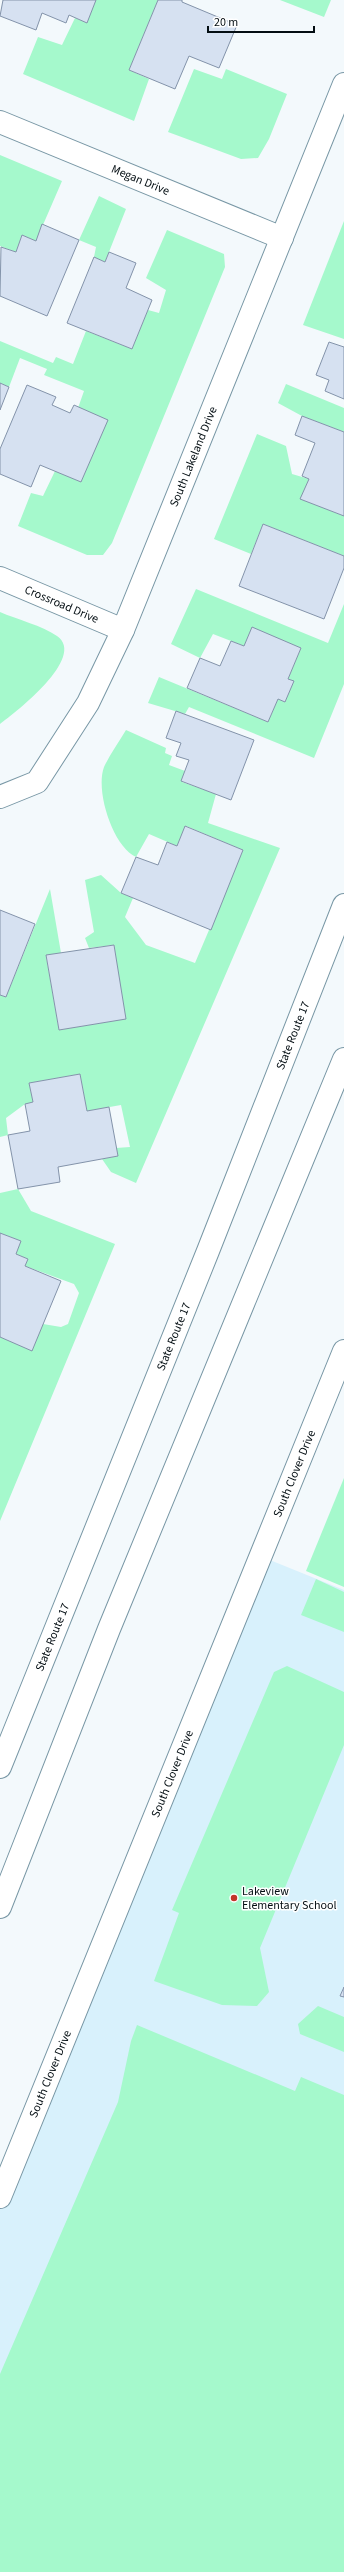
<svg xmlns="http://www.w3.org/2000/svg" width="344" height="2572" font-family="'Source Sans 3',sans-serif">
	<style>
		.built { fill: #d8f1fc }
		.green { fill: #a5f9cc }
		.building { fill: #d6e1f1; stroke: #8393aa }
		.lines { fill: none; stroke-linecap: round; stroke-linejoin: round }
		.street-casing { stroke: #7897a5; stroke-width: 24 }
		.secondary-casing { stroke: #7897a5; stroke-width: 24 }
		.highway-casing { stroke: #7897a5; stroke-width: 24 }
		.street { stroke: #fff; stroke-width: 22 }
		.secondary { stroke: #fff; stroke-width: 22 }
		.highway { stroke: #fff; stroke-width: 22 }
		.poi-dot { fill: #c23528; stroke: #fff; stroke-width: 1.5 }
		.labels { text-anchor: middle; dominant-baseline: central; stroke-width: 3; stroke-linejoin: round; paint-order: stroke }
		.street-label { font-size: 12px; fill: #030d12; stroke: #fff }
		.poi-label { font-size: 12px; fill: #030d12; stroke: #fff; text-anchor: start }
	</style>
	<rect width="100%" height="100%" fill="#f3f9fc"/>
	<path class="built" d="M 260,1556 L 344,1590 L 344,2572 L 0,2572 L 0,2206 Z"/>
	<g class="green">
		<path d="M 96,0 L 158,0 L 129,70 L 149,79 L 134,121 L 23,74 L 38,37 L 62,45 L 75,18 L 86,22 Z"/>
		<path d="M 280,0 L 331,0 L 324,17 Z"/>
		<path d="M 194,69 L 222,79 L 226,69 L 287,94 L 269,139 L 258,158 L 241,159 L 168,132 Z"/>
		<path d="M 0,155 L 62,181 L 36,241 L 22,235 L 16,252 L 0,246 Z"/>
		<path d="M 99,196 L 126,209 L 105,262 L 94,257 L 96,247 L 79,240 Z"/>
		<path d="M 344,221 L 344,339 L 303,325 Z"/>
		<path d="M 167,230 L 224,254 L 225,267 L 112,543 L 103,555 L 87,555 L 18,526 L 31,493 L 43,496 L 55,471 L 81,482 L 107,420 L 78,408 L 84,391 L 44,375 L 47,369 L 20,358 L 9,387 L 0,383 L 0,341 L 53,363 L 56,357 L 73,364 L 86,331 L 132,349 L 148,310 L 159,313 L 166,290 L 146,278 Z"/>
		<path d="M 286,384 L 344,408 L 344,432 L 302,416 L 278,403 Z"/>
		<path d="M 257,434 L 286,446 L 292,474 L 309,479 L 301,499 L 344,516 L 344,556 L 263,524 L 251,554 L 214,539 Z"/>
		<path d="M 196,589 L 328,643 L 344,604 L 344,684 L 314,758 L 189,707 L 185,714 L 148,703 L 159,677 L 268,722 L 278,699 L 285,702 L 293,681 L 288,679 L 301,648 L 244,646 L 213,634 L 200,658 L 171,644 Z"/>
		<path d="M 0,612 C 16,619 43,626 57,636 C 87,657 16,712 0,724 Z"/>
		<path d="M 126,730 L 166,748 L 165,753 L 172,756 L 169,765 L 185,771 L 182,782 L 216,794 L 208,823 L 280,848 L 136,1183 L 111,1172 L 102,1159 L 118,1156 L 116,1148 L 130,1147 L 121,1105 L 87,1111 L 80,1074 L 29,1083 L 33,1102 L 25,1104 L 6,1118 L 8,1135 L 0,1137 L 0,995 L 6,997 L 50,889 L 61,953 L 46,956 L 59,1030 L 125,1019 L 114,945 L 89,948 L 85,938 L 94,932 L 85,880 L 101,875 L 121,893 L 133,898 L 125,917 L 146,945 L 195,963 L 243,850 L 186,826 L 177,846 L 149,834 L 136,857 C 113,847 95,791 104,767 C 110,754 119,742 126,730 Z"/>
		<path d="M 18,1189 L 31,1211 L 115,1244 L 0,1521 L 0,1337 L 32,1350 L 43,1324 L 61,1327 L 68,1324 L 79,1293 L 74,1284 L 25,1266 L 28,1259 L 16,1254 L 21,1241 L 0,1233 L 0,1193 Z"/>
		<path d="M 344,1478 L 344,1587 L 306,1571 Z"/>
		<path d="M 316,1579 L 344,1592 L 344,1632 L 301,1615 Z"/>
		<path d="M 287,1666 L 344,1692 L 344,1745 L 260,1948 L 269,1992 L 257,2006 L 222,2005 L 154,1981 L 179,1913 L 172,1910 L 274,1672 Z"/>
		<path d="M 318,2006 L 344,2017 L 344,2052 L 300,2034 L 298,2024 Z"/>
		<path d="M 137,2025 L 295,2091 L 301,2077 L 344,2095 L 344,2572 L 0,2572 L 0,2374 L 118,2102 L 131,2041 Z"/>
	</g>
	<g class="building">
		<path d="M 3,0 L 96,0 L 87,23 L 69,15 L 66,23 L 42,13 L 36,30 L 0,16 Z"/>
		<path d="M 158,0 L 182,0 L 182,2 L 237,25 L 219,68 L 189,56 L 175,89 L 129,70 Z"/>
		<path d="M 42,224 L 79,240 L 47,316 L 0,296 L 1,247 L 16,252 L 22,235 L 36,241 Z"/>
		<path d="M 109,252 L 136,263 L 126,288 L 152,300 L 132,349 L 67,323 L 94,257 L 105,262 Z"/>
		<path d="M 329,342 L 344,347 L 344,399 L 325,391 L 329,380 L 316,375 Z"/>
		<path d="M 0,383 L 9,387 L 0,410 Z"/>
		<path d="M 27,385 L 56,397 L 52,405 L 70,413 L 74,405 L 108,420 L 81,482 L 40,465 L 31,487 L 0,474 L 0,449 Z"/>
		<path d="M 302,416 L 344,432 L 344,516 L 300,499 L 309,479 L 302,476 L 315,443 L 295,435 Z"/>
		<path d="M 263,524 L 344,556 L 344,568 L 324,619 L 239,586 Z"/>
		<path d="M 252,627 L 301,648 L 288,679 L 294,681 L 285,702 L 278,699 L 268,722 L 187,688 L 200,658 L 220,666 L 231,641 L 244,646 Z"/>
		<path d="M 176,711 L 254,740 L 231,800 L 181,781 L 189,760 L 176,756 L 181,743 L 166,738 Z"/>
		<path d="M 185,826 L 243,850 L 211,930 L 121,893 L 136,857 L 158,865 L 167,842 L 177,846 Z"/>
		<path d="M 0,910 L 35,924 L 6,997 L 0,995 Z"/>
		<path d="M 114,945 L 126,1019 L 59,1030 L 46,955 Z"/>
		<path d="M 80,1074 L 87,1111 L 109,1107 L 118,1156 L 58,1167 L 60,1182 L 18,1189 L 8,1135 L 30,1131 L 25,1104 L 33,1102 L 29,1083 Z"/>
		<path d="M 0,1233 L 21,1241 L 16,1254 L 28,1259 L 25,1266 L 61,1281 L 32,1351 L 0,1337 Z"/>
		<path d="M 344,1987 L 344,1997 L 340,1996 Z"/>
	</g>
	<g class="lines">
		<defs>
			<g id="street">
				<path id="s1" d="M 0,122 L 282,238"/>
				<path id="s2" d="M 0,578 L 123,630"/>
				<path id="s3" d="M 0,797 L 37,782 L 88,703 L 123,630 L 344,84"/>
			</g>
			<g id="secondary">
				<path id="s4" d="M 0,2197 L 344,1351"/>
			</g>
			<g id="highway">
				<path id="s5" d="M 0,1767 L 208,1251 L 344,905"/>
				<path d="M 0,1907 L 109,1629 L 344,1059"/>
			</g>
		</defs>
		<use href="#street" class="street-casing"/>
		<use href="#secondary" class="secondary-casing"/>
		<use href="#highway" class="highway-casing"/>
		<use href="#street" class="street"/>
		<use href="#secondary" class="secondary"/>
		<use href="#highway" class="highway"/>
	</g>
	<circle class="poi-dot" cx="234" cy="1898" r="4"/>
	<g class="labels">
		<g class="street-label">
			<text stroke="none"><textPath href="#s1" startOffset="152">Megan Drive</textPath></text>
			<text stroke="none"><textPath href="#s3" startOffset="402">South Lakeland Drive</textPath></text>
			<text stroke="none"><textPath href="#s2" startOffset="67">Crossroad Drive</textPath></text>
			<text stroke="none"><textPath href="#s5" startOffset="788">State Route 17</textPath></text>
			<text stroke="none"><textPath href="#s5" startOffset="464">State Route 17</textPath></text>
			<text stroke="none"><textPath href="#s4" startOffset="781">South Clover Drive</textPath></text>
			<text stroke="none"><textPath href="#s5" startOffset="140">State Route 17</textPath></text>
			<text stroke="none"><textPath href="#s4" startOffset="457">South Clover Drive</textPath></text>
			<text stroke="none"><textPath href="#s4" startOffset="133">South Clover Drive</textPath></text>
		</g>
		<g class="poi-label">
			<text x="242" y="1891">Lakeview<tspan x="242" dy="14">Elementary School</tspan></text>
		</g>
	</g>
	<path d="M208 26v6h106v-6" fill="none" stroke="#030d12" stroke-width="2"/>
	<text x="214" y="26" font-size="12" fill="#030d12" stroke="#ffffff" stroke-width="3" paint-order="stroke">20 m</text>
</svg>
